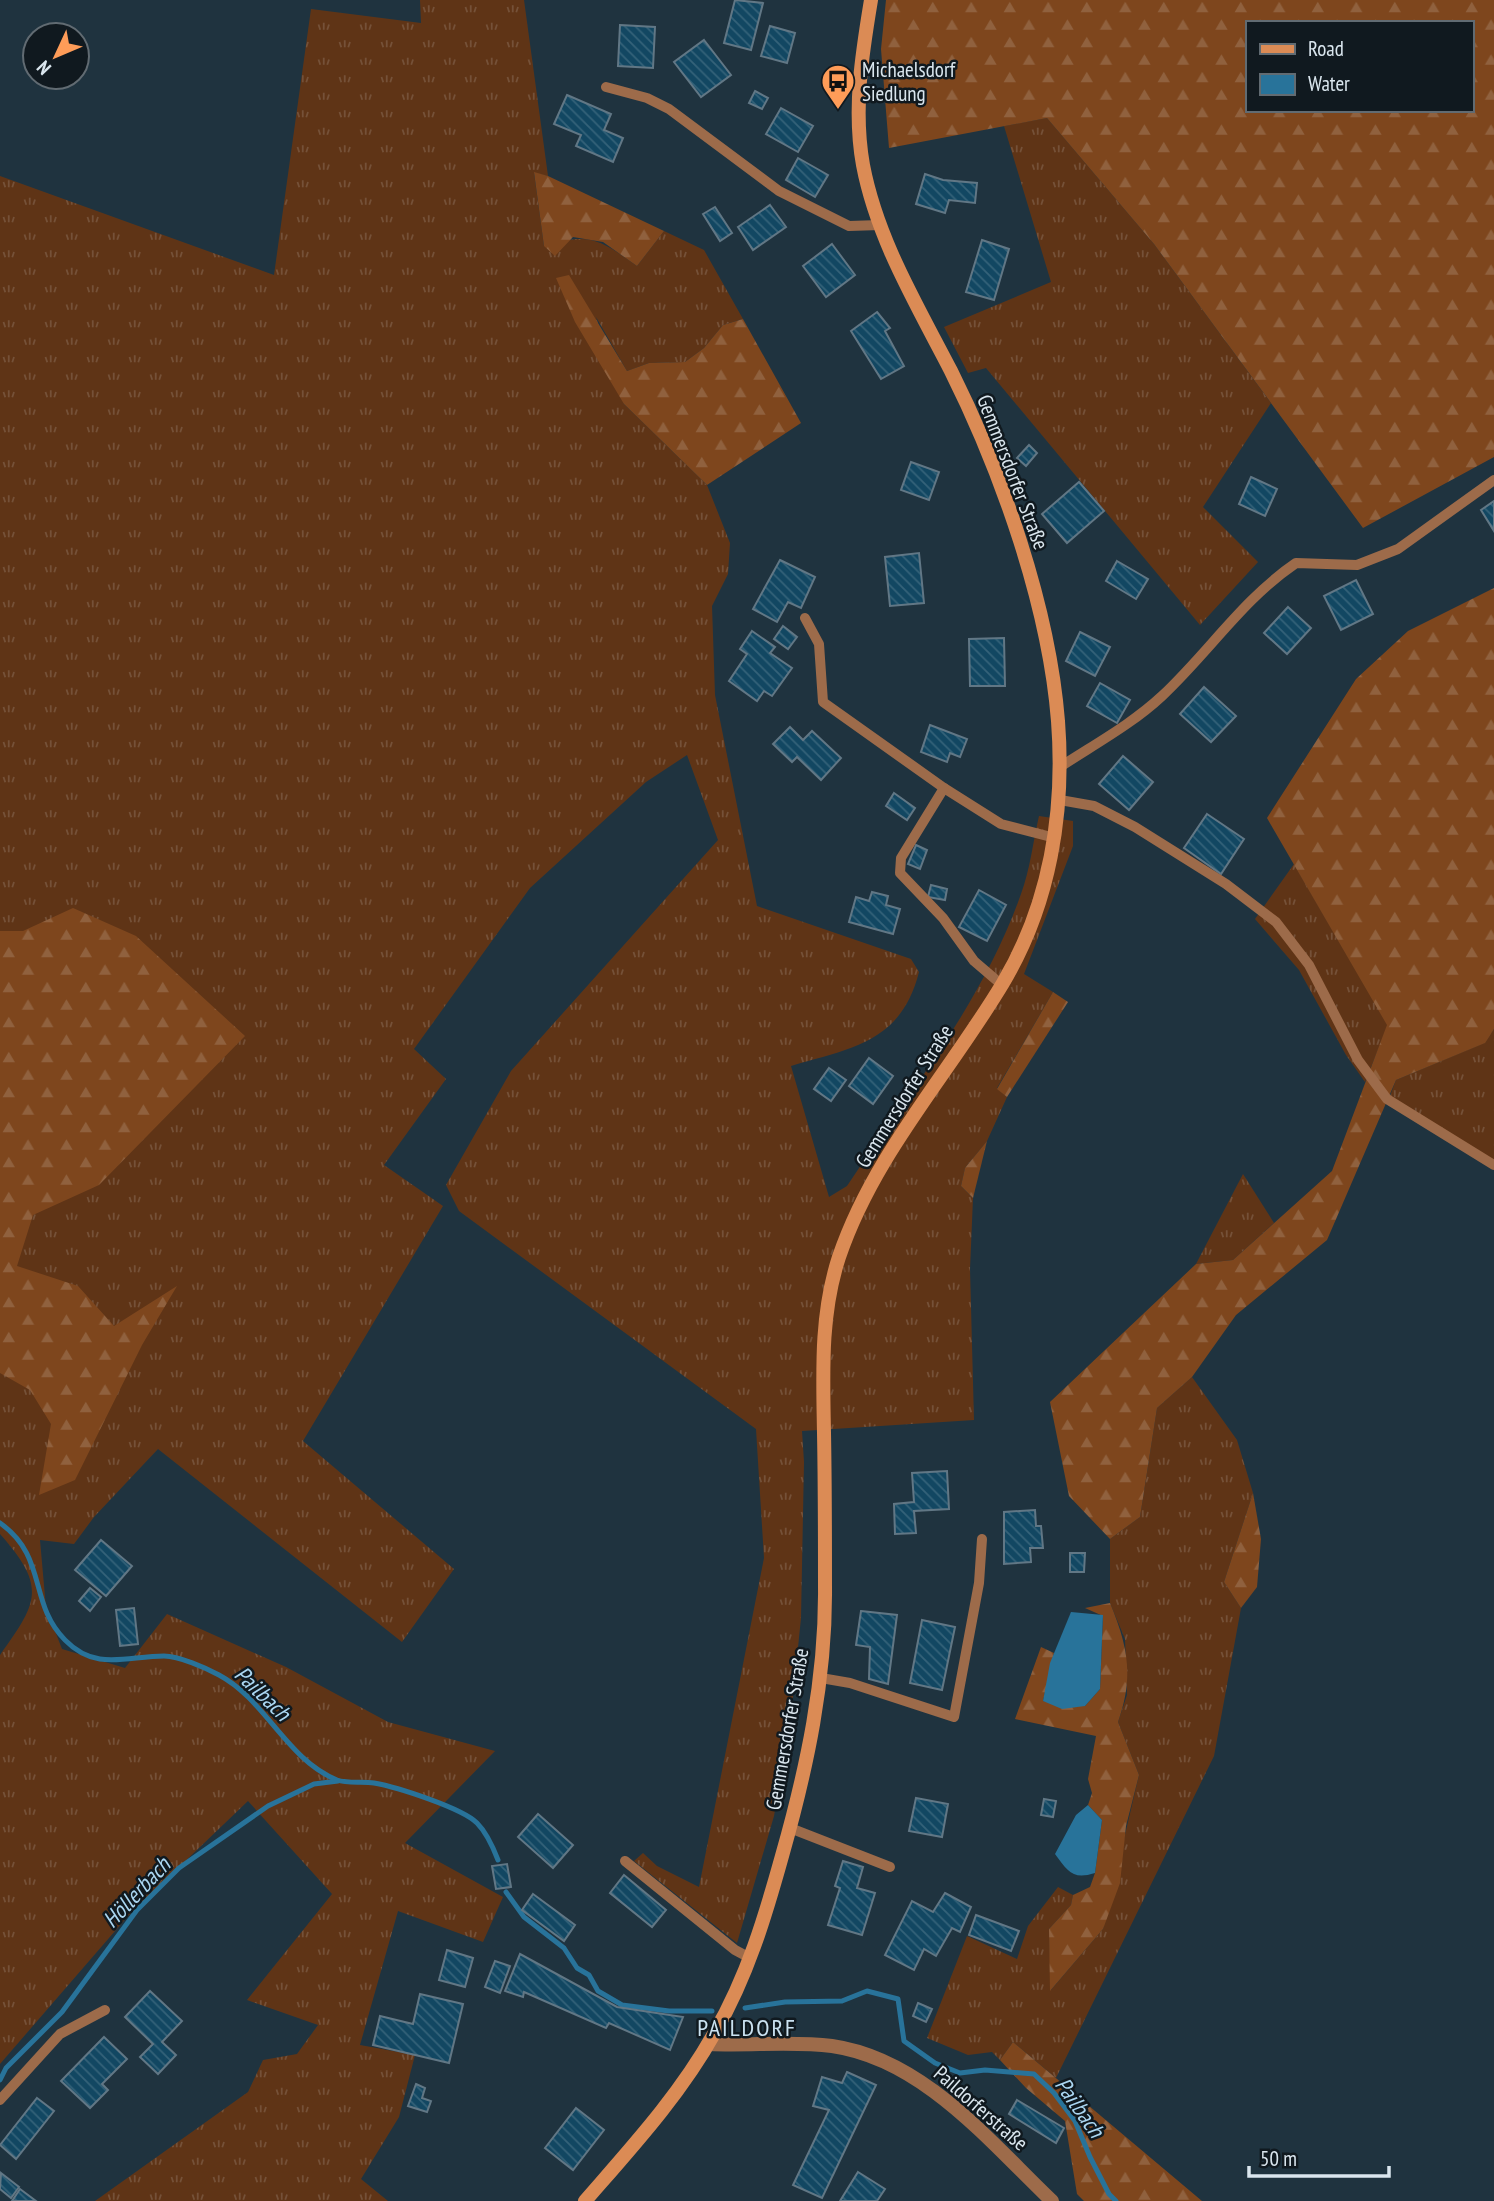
<svg xmlns="http://www.w3.org/2000/svg" width="1494" height="2201" font-family="'PT Sans Narrow',sans-serif">
	<style>
		.grass { fill: url(#grass-tufts) }
		.forest { fill: url(#forest-firs); fill-rule: evenodd }
		.water { fill: #28739a }
		.lines { fill: none; stroke-linecap: round; stroke-linejoin: round }
		.stream { stroke: #28739a; stroke-width: 5 }
		.building { fill: url(#building-back-hatch); stroke: #617785; stroke-width: 2 }
		.service { stroke: #9d6b4a; stroke-width: 10 }
		.tertiary { stroke: #9d6b4a; stroke-width: 14 }
		.secondary { stroke: #db8b55; stroke-width: 14 }
		.labels { text-anchor: middle; dominant-baseline: central; stroke-width: 5; stroke-linejoin: round; paint-order: stroke }
		.poi-label { font-size: 21px; fill: #dae6ee; stroke: #10191f; text-anchor: start }
		.street-label { font-size: 21px; fill: #dae6ee; stroke: #10191f }
		.water-label { font-size: 23px; font-style: italic; fill: #aad6f1; stroke: #10191f }
		.quarter-label { font-size: 24px; letter-spacing: 2px; fill: #cae2f1; stroke: #10191f }
	</style>
	<defs>
		<pattern id="grass-tufts" width="24" height="20" patternUnits="userSpaceOnUse" patternTransform="scale(1.75)"><rect width="24" height="20" fill="#5f3416"/><path d="M3 7l-1-3M5 7V3M7 7l1-3M15 17l-1-3M17 17v-4M19 17l1-3" fill="none" stroke="#755138"/></pattern>
		<pattern id="forest-firs" width="22" height="20" patternUnits="userSpaceOnUse" patternTransform="scale(1.75)"><rect width="22" height="20" fill="#7e461d"/><path d="M5 1l3.5 6h-7zM16 11l3.5 6h-7z" fill="#90613e"/></pattern>
		<pattern id="building-back-hatch" width="6" height="6" patternUnits="userSpaceOnUse" patternTransform="scale(1.75)"><rect width="6" height="6" fill="#124762"/><path d="M-1 5l2 2M0 0l6 6M5-1l2 2" fill="none" stroke="#346279"/></pattern>
	</defs>
	<rect width="100%" height="100%" fill="#1f333f"/>
	<g class="grass">
		<path d="M 420,0 L 524,0 L 548,176 L 534,173 L 544,246 C 590,232 599,239 637,266 L 664,231 L 704,250 L 743,319 L 723,325 L 704,348 L 685,362 L 649,363 L 627,371 L 596,317 L 624,404 L 707,485 L 730,543 L 728,574 L 712,606 L 715,695 L 757,906 L 911,959 L 919,972 C 901,1043 851,1048 791,1066 L 829,1197 L 847,1186 C 909,1093 984,1000 1021,894 C 1030,870 1033,842 1039,816 L 1073,821 L 1073,846 L 1024,974 L 1053,992 L 997,1088 L 1007,1097 L 987,1141 L 965,1168 L 961,1186 L 973,1198 L 970,1269 L 974,1420 L 802,1431 L 804,1462 L 801,1618 L 791,1716 L 774,1816 L 737,1943 L 634,1861 L 643,1853 L 657,1866 L 699,1887 L 764,1558 L 756,1429 L 459,1211 L 446,1185 L 511,1071 L 718,840 L 687,755 L 646,782 L 530,888 L 414,1049 L 446,1079 L 384,1165 L 443,1206 L 303,1441 L 454,1569 L 402,1642 L 158,1449 L 94,1517 L 74,1544 L 40,1540 L 46,1608 L 62,1649 L 125,1668 L 167,1614 L 286,1667 L 388,1722 L 495,1751 L 405,1843 L 503,1897 L 483,1942 L 398,1911 L 360,2045 L 415,2055 L 399,2117 L 361,2179 L 388,2201 L 95,2201 L 248,2092 L 263,2060 L 297,2054 L 318,2025 L 247,2000 L 332,1894 L 248,1801 L 128,1916 L 0,2064 L 0,1655 C 38,1602 47,1587 0,1534 L 0,176 L 274,275 L 311,9 L 421,23 Z"/>
		<path d="M 1047,118 L 1154,244 L 1271,403 L 1203,507 L 1258,562 L 1200,625 L 986,368 L 968,373 L 944,327 L 1051,282 L 1004,126 Z"/>
		<path d="M 1294,864 L 1388,1025 L 1365,1082 L 1346,1055 L 1299,970 L 1255,919 Z"/>
		<path d="M 1494,1029 L 1494,1170 L 1387,1104 L 1396,1080 L 1484,1043 Z"/>
		<path d="M 1243,1174 L 1274,1223 L 1233,1260 L 1196,1264 Z"/>
		<path d="M 1192,1377 L 1237,1440 L 1253,1493 L 1224,1582 L 1241,1608 L 1214,1756 L 1056,2078 L 1013,2042 L 1000,2060 L 992,2052 L 968,2055 L 927,2038 L 967,1936 L 1017,1959 L 1028,1926 L 1058,1887 L 1073,1895 L 1071,1905 L 1049,1929 L 1051,1990 L 1103,1929 L 1139,1775 L 1118,1722 L 1127,1695 L 1125,1639 L 1110,1603 L 1110,1539 L 1140,1517 L 1157,1408 Z"/>
	</g>
	<g class="forest">
		<path d="M 886,0 L 1494,0 L 1494,457 L 1363,528 L 1154,244 L 1047,118 L 889,148 L 881,49 ZM 1247,23 L 1471,23 L 1471,110 L 1247,110 Z"/>
		<path d="M 534,172 L 548,176 L 664,231 L 637,266 L 603,242 L 573,237 L 555,256 L 544,246 Z"/>
		<path d="M 569,275 L 627,371 L 649,363 L 685,362 L 704,348 L 723,325 L 743,319 L 801,423 L 707,485 L 624,404 L 575,322 L 556,278 Z"/>
		<path d="M 1494,588 L 1494,1029 L 1485,1043 L 1396,1080 L 1327,1240 L 1236,1315 L 1192,1377 L 1157,1408 L 1140,1517 L 1110,1539 L 1069,1496 L 1050,1402 L 1196,1264 L 1233,1260 L 1332,1171 L 1387,1025 L 1267,818 L 1356,679 L 1408,631 Z"/>
		<path d="M 73,908 L 136,936 L 245,1036 L 99,1185 L 33,1215 L 17,1266 L 78,1286 L 114,1326 L 177,1286 L 142,1345 L 75,1480 L 39,1495 L 51,1424 L 30,1390 L 0,1373 L 0,931 L 23,931 Z"/>
		<path d="M 1053,992 L 1068,1002 L 1007,1097 L 997,1089 Z"/>
		<path d="M 987,1141 L 973,1198 L 961,1186 L 965,1168 Z"/>
		<path d="M 1253,1493 L 1261,1539 L 1257,1587 L 1241,1608 L 1224,1582 Z"/>
		<path d="M 1110,1603 C 1128,1646 1134,1677 1118,1722 L 1139,1775 L 1126,1826 L 1120,1883 L 1103,1929 L 1050,1991 L 1049,1929 L 1071,1905 L 1073,1895 L 1090,1887 L 1095,1873 L 1102,1820 L 1088,1805 L 1092,1793 L 1088,1779 L 1096,1736 L 1015,1719 L 1041,1647 L 1054,1653 L 1043,1701 L 1085,1706 L 1100,1689 L 1103,1616 L 1085,1608 Z"/>
		<path d="M 1013,2042 L 1202,2201 L 1084,2201 L 1077,2194 L 1065,2121 L 1026,2088 L 1000,2060 Z"/>
	</g>
	<g class="water">
		<path d="M 1071,1612 L 1103,1615 L 1100,1689 L 1085,1706 L 1062,1709 L 1043,1701 L 1050,1663 Z"/>
		<path d="M 1088,1805 L 1102,1820 L 1095,1873 C 1073,1880 1068,1872 1055,1854 L 1076,1815 Z"/>
	</g>
	<g class="lines">
		<g class="stream">
			<path d="M 0,1523 C 48,1557 28,1603 65,1640 C 96,1672 127,1656 164,1656 C 179,1656 206,1668 219,1675 C 266,1700 286,1759 337,1780 C 348,1784 363,1781 374,1783 C 397,1787 462,1808 477,1823 C 487,1833 493,1847 498,1860"/>
			<path d="M 506,1892 L 524,1917 L 564,1948 L 577,1968 L 589,1975 L 598,1991 L 622,2005 L 669,2011 L 712,2011"/>
			<path d="M 745,2008 L 785,2002 L 842,2001 L 867,1991 L 898,1999 L 904,2041 L 935,2063 L 960,2073 L 985,2070 L 1034,2074 L 1054,2093 L 1075,2121 L 1090,2157 L 1109,2194 L 1116,2201"/>
			<path d="M 0,2080 L 6,2068 L 62,2012 L 137,1910 L 179,1868 L 268,1806 L 314,1784 L 338,1781"/>
		</g>
	</g>
	<g class="building">
		<path d="M 735,0 L 763,3 L 751,50 L 724,43 Z"/>
		<path d="M 620,25 L 655,27 L 653,68 L 618,66 Z"/>
		<path d="M 770,26 L 795,33 L 787,63 L 761,56 Z"/>
		<path d="M 704,40 L 731,75 L 701,97 L 674,62 Z"/>
		<path d="M 755,91 L 768,98 L 762,109 L 749,103 Z"/>
		<path d="M 567,95 L 611,114 L 604,130 L 623,138 L 613,162 L 576,146 L 581,135 L 554,124 Z"/>
		<path d="M 781,108 L 813,126 L 798,152 L 766,134 Z"/>
		<path d="M 798,158 L 828,175 L 815,197 L 786,180 Z"/>
		<path d="M 925,174 L 943,180 L 977,183 L 975,203 L 949,200 L 945,213 L 916,204 Z"/>
		<path d="M 770,205 L 786,227 L 753,250 L 738,227 Z"/>
		<path d="M 715,207 L 732,233 L 720,241 L 703,214 Z"/>
		<path d="M 982,240 L 1009,249 L 994,300 L 966,292 Z"/>
		<path d="M 832,244 L 855,275 L 826,297 L 803,266 Z"/>
		<path d="M 877,312 L 890,328 L 885,331 L 904,366 L 881,379 L 851,331 Z"/>
		<path d="M 1029,445 L 1037,453 L 1026,466 L 1017,458 Z"/>
		<path d="M 911,462 L 939,472 L 929,500 L 901,490 Z"/>
		<path d="M 1251,477 L 1277,489 L 1265,516 L 1239,504 Z"/>
		<path d="M 1079,482 L 1104,511 L 1067,543 L 1042,514 Z"/>
		<path d="M 1494,501 L 1494,531 L 1481,510 Z"/>
		<path d="M 919,553 L 924,603 L 890,606 L 885,557 Z"/>
		<path d="M 780,560 L 815,577 L 801,608 L 788,602 L 777,622 L 753,609 Z"/>
		<path d="M 1117,561 L 1148,579 L 1136,599 L 1106,581 Z"/>
		<path d="M 1356,580 L 1373,614 L 1341,630 L 1324,596 Z"/>
		<path d="M 1288,607 L 1311,628 L 1287,654 L 1264,633 Z"/>
		<path d="M 783,626 L 797,637 L 788,649 L 774,639 Z"/>
		<path d="M 752,631 L 775,647 L 770,653 L 792,668 L 772,696 L 764,691 L 757,701 L 729,681 L 747,654 L 740,649 Z"/>
		<path d="M 1080,632 L 1110,647 L 1095,676 L 1066,661 Z"/>
		<path d="M 1004,638 L 1005,686 L 970,686 L 969,639 Z"/>
		<path d="M 1100,683 L 1130,700 L 1117,723 L 1087,706 Z"/>
		<path d="M 1204,687 L 1236,716 L 1211,742 L 1180,714 Z"/>
		<path d="M 930,725 L 967,739 L 960,757 L 950,753 L 947,762 L 921,752 Z"/>
		<path d="M 790,727 L 803,740 L 812,731 L 841,758 L 821,780 L 797,757 L 792,762 L 773,744 Z"/>
		<path d="M 1123,756 L 1153,782 L 1129,810 L 1099,784 Z"/>
		<path d="M 894,793 L 915,808 L 907,820 L 886,806 Z"/>
		<path d="M 1207,814 L 1244,839 L 1221,874 L 1184,848 Z"/>
		<path d="M 916,845 L 927,850 L 920,869 L 908,864 Z"/>
		<path d="M 931,885 L 947,889 L 945,900 L 928,897 Z"/>
		<path d="M 979,890 L 1006,905 L 987,941 L 959,927 Z"/>
		<path d="M 872,892 L 888,896 L 886,905 L 900,909 L 893,934 L 849,922 L 856,897 L 869,901 Z"/>
		<path d="M 869,1058 L 893,1076 L 873,1104 L 849,1086 Z"/>
		<path d="M 829,1068 L 846,1080 L 831,1101 L 814,1089 Z"/>
		<path d="M 947,1471 L 949,1509 L 914,1511 L 916,1533 L 895,1534 L 894,1504 L 914,1502 L 912,1473 Z"/>
		<path d="M 1035,1510 L 1036,1526 L 1041,1526 L 1043,1548 L 1030,1548 L 1031,1562 L 1004,1564 L 1004,1512 Z"/>
		<path d="M 101,1540 L 132,1566 L 106,1596 L 75,1570 Z"/>
		<path d="M 1070,1553 L 1085,1553 L 1084,1572 L 1070,1572 Z"/>
		<path d="M 90,1588 L 101,1597 L 90,1611 L 79,1601 Z"/>
		<path d="M 134,1608 L 138,1644 L 120,1646 L 116,1610 Z"/>
		<path d="M 861,1611 L 897,1615 L 888,1684 L 869,1679 L 870,1647 L 856,1645 Z"/>
		<path d="M 922,1620 L 955,1627 L 942,1690 L 910,1683 Z"/>
		<path d="M 916,1798 L 948,1804 L 942,1837 L 909,1831 Z"/>
		<path d="M 1044,1799 L 1056,1801 L 1053,1817 L 1041,1815 Z"/>
		<path d="M 538,1814 L 573,1845 L 553,1868 L 518,1837 Z"/>
		<path d="M 843,1861 L 863,1867 L 857,1888 L 875,1893 L 862,1935 L 828,1925 L 840,1888 L 835,1886 Z"/>
		<path d="M 507,1864 L 511,1887 L 496,1889 L 492,1866 Z"/>
		<path d="M 624,1875 L 666,1910 L 652,1927 L 610,1893 Z"/>
		<path d="M 945,1893 L 971,1907 L 960,1932 L 952,1928 L 936,1956 L 924,1949 L 914,1970 L 885,1955 L 912,1901 L 933,1912 Z"/>
		<path d="M 533,1894 L 575,1925 L 564,1941 L 522,1910 Z"/>
		<path d="M 976,1915 L 1019,1931 L 1011,1951 L 969,1935 Z"/>
		<path d="M 447,1950 L 473,1958 L 465,1987 L 439,1980 Z"/>
		<path d="M 520,1954 L 617,2007 L 683,2017 L 670,2050 L 609,2023 L 606,2028 L 524,1992 L 523,1997 L 505,1991 Z"/>
		<path d="M 495,1961 L 510,1966 L 500,1993 L 485,1987 Z"/>
		<path d="M 150,1991 L 182,2021 L 162,2042 L 176,2055 L 158,2074 L 140,2057 L 153,2044 L 125,2017 Z"/>
		<path d="M 420,1994 L 463,2004 L 449,2063 L 373,2045 L 380,2016 L 413,2024 Z"/>
		<path d="M 918,2003 L 932,2009 L 926,2022 L 913,2016 Z"/>
		<path d="M 104,2037 L 127,2059 L 102,2084 L 108,2090 L 90,2108 L 61,2081 Z"/>
		<path d="M 847,2072 L 876,2085 L 822,2198 L 793,2185 L 829,2110 L 813,2106 L 822,2077 L 842,2083 Z"/>
		<path d="M 416,2084 L 425,2088 L 422,2098 L 431,2101 L 427,2112 L 408,2106 Z"/>
		<path d="M 37,2098 L 54,2111 L 16,2159 L 0,2145 Z"/>
		<path d="M 1017,2100 L 1064,2128 L 1056,2143 L 1009,2114 Z"/>
		<path d="M 576,2108 L 604,2130 L 573,2170 L 545,2148 Z"/>
		<path d="M 858,2172 L 885,2189 L 877,2201 L 840,2201 Z"/>
		<path d="M 1,2173 L 19,2187 L 11,2198 L 0,2189 Z"/>
		<path d="M 20,2189 L 36,2201 L 12,2201 Z"/>
	</g>
	<g class="lines">
		<g class="service">
			<path d="M 606,87 L 647,98 L 669,109 L 779,191 L 849,226 L 880,225"/>
			<path d="M 805,618 L 819,644 L 823,702 L 944,788 L 1001,824 L 1055,838"/>
			<path d="M 1060,767 C 1095,744 1132,724 1162,696 C 1209,652 1243,599 1296,563 L 1357,565 L 1398,549 L 1494,480"/>
			<path d="M 944,788 L 901,858 L 900,873 L 943,918 L 974,961 L 1002,985"/>
			<path d="M 1060,800 L 1094,806 L 1135,827 L 1226,884 L 1276,922 L 1309,965 L 1358,1060 L 1387,1099 L 1494,1165"/>
			<path d="M 821,1678 L 850,1683 L 954,1717 L 979,1583 L 982,1539"/>
			<path d="M 790,1828 L 890,1867"/>
			<path d="M 625,1861 L 735,1950 L 750,1958"/>
			<path d="M 0,2100 L 60,2034 L 105,2010"/>
		</g>
		<path class="tertiary" d="M 709,2044 C 750,2046 791,2041 832,2046 C 923,2059 989,2141 1052,2201"/>
		<path class="secondary" d="M 585,2201 C 632,2147 680,2095 715,2032 C 747,1977 765,1917 782,1856 C 807,1768 826,1679 825,1587 C 825,1536 825,1485 824,1433 C 823,1374 820,1315 839,1257 C 874,1154 948,1075 1003,983 C 1050,904 1065,812 1058,721 C 1049,607 1002,473 951,371 C 917,305 877,239 863,165 C 853,110 862,54 871,0"/>
	</g>
	<defs>
		<symbol id="bus-pin" viewBox="-11 -11 22 30"><path d="M0 17L-7.5 6A9.5 9.5 0 1 1 7.5 6Z" fill="#fe9c58" stroke="#10191f"/><path d="M-5-6H5V4H4V6H2V4H-2V6H-4V4H-5ZM-3.5-4V0h7V-4ZM-3.5 1.2v1.5H-2V1.2ZM2 1.2v1.5H3.5V1.2Z" fill="#111"/></symbol>
	</defs>
	<g fill-rule="evenodd">
		<use href="#bus-pin" x="819" y="62" width="38" height="52"/>
	</g>
	<g class="labels">
		<g class="poi-label">
			<text x="862" y="69">Michaelsdorf<tspan x="862" dy="24">Siedlung</tspan></text>
		</g>
		<g class="street-label">
			<text transform="translate(1013 472) rotate(69)">Gemmersdorfer Straße</text>
			<text transform="translate(904 1096) rotate(-58)">Gemmersdorfer Straße</text>
			<text transform="translate(787 1729) rotate(-80)">Gemmersdorfer Straße</text>
			<text transform="translate(981 2108) rotate(41)">Paildorferstraße</text>
		</g>
		<g class="water-label">
			<text transform="translate(263 1693) rotate(44)">Pailbach</text>
			<text transform="translate(136 1892) rotate(-47)">Höllerbach</text>
			<text transform="translate(1080 2107) rotate(55)">Pailbach</text>
		</g>
		<g class="quarter-label">
			<text x="747" y="2027">PAILDORF</text>
		</g>
	</g>
	<rect x="1246" y="21" width="228" height="91" fill="#10191f" stroke="#616b72" stroke-width="2"/>
	<rect x="1260" y="44" width="35" height="10" fill="#db8b55" stroke="#616b72" stroke-width="2"/>
	<text x="1308" y="56" font-size="21" fill="#dae6ee">Road</text>
	<rect x="1260" y="74" width="35" height="21" fill="#28739a" stroke="#616b72" stroke-width="2"/>
	<text x="1308" y="91" font-size="21" fill="#dae6ee">Water</text>
	<g transform="translate(56 56) rotate(226)"><circle r="33" fill="#10191f" stroke="#616b72" stroke-width="2"/>
	<path d="M0-5L12 26L0 18L-12 26Z" fill="#fe9c58"/>
	<text y="-10" font-size="19" font-weight="bold" text-anchor="middle" fill="#dae6ee">N</text>
	</g>
	<path d="M1249 2166v10h140v-10" fill="none" stroke="#dae6ee" stroke-width="3.5"/>
	<text x="1260" y="2166" font-size="21" fill="#dae6ee" stroke="#10191f" stroke-width="5" paint-order="stroke">50 m</text>
</svg>
